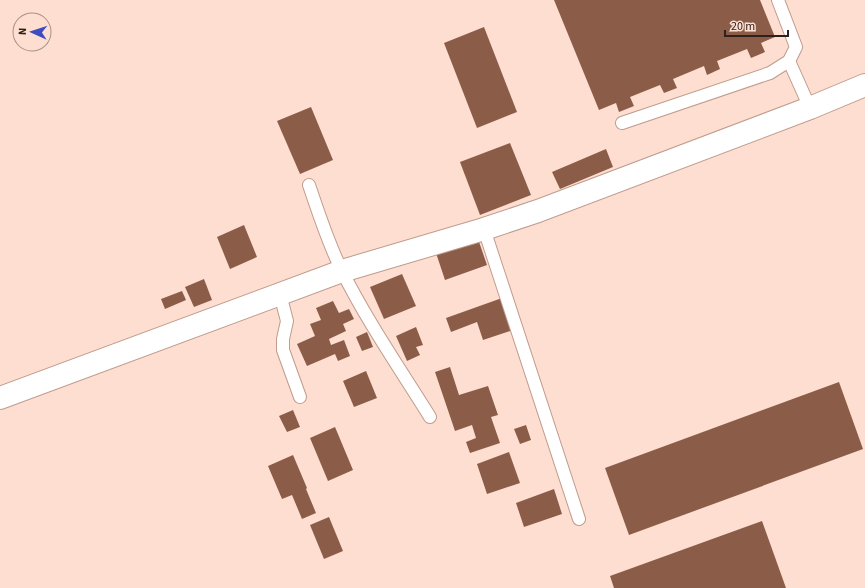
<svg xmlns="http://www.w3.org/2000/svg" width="865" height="588" font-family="'Source Sans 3',sans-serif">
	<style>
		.building { fill: #8b5d49 }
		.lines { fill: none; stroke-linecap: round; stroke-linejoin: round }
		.lane-casing { stroke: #bf9c8c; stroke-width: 14 }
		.street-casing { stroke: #bf9c8c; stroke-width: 24 }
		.lane { stroke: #fff; stroke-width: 12 }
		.street { stroke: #fff; stroke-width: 22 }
	</style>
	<rect width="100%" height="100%" fill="#fdded1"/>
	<g class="building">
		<path d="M 554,0 L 760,0 L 775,37 L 761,43 L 765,52 L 751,58 L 747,49 L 717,61 L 720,69 L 707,75 L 704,66 L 673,79 L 677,88 L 664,93 L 660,85 L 630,97 L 634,106 L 619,112 L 616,103 L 599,110 Z"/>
		<path d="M 484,27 L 517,112 L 477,128 L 444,43 Z"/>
		<path d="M 311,107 L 333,160 L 300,174 L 277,121 Z"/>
		<path d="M 510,143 L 531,195 L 480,215 L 460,162 Z"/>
		<path d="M 606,149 L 613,167 L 560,189 L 552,172 Z"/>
		<path d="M 244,225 L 257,257 L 230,269 L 217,237 Z"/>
		<path d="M 477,236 L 487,265 L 445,280 L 435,250 Z"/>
		<path d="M 402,274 L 416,306 L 384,319 L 370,287 Z"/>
		<path d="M 204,279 L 212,300 L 194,307 L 185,287 Z"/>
		<path d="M 182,291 L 186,300 L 165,309 L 161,299 Z"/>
		<path d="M 502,298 L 513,330 L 483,340 L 477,322 L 451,332 L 446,318 Z"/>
		<path d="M 333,301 L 339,313 L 349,309 L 354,319 L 343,324 L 346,331 L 329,339 L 331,345 L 344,340 L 350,356 L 338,361 L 335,354 L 307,366 L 297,344 L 315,336 L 310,324 L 321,320 L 316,308 Z"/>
		<path d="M 416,327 L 423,345 L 416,347 L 420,355 L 407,361 L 396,336 Z"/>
		<path d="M 367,332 L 373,347 L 362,351 L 356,337 Z"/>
		<path d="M 450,367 L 459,395 L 488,386 L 498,415 L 491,417 L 500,443 L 470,453 L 466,442 L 476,438 L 472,425 L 455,431 L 435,372 Z"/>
		<path d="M 366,371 L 377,398 L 354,407 L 343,381 Z"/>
		<path d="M 839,382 L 863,449 L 629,535 L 605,468 Z"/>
		<path d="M 293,410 L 300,427 L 287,432 L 279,416 Z"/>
		<path d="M 526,425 L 531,440 L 520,444 L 514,429 Z"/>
		<path d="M 335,427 L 353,470 L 328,481 L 310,438 Z"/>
		<path d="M 509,452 L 520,483 L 487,494 L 477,464 Z"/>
		<path d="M 293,455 L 307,488 L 306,489 L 316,513 L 302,519 L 292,495 L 282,499 L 268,466 Z"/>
		<path d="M 554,489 L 562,514 L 524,527 L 516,503 Z"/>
		<path d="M 329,517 L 343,551 L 324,559 L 310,525 Z"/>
		<path d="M 762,521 L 786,588 L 614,588 L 610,576 Z"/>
	</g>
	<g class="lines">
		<defs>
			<g id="lane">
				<path d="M 789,61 L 810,108"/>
				<path d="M 622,123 L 770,73 L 789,61 L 796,47 L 778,0"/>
				<path d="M 309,185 C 319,214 328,243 342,271 C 367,321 400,369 430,417"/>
				<path d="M 484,229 L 579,519"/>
				<path d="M 280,294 L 287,321 L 283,339 L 283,350 L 300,397"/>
			</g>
			<path id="street" d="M 0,398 L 342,271 L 484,229 L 538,211 L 810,108 L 865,85"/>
		</defs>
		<use href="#lane" class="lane-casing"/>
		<use href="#street" class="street-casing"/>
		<use href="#lane" class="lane"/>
		<use href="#street" class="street"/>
	</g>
	<g transform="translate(32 32) rotate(273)"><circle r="19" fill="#fdded1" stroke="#aa9288"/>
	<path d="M0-3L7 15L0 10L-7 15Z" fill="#3f4cbf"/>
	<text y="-6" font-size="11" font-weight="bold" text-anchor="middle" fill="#2e201a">N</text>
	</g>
	<path d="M725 30v6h63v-6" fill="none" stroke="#2e201a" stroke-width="2"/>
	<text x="731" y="30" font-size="12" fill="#2e201a" stroke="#fdded1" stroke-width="3" paint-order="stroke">20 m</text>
</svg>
